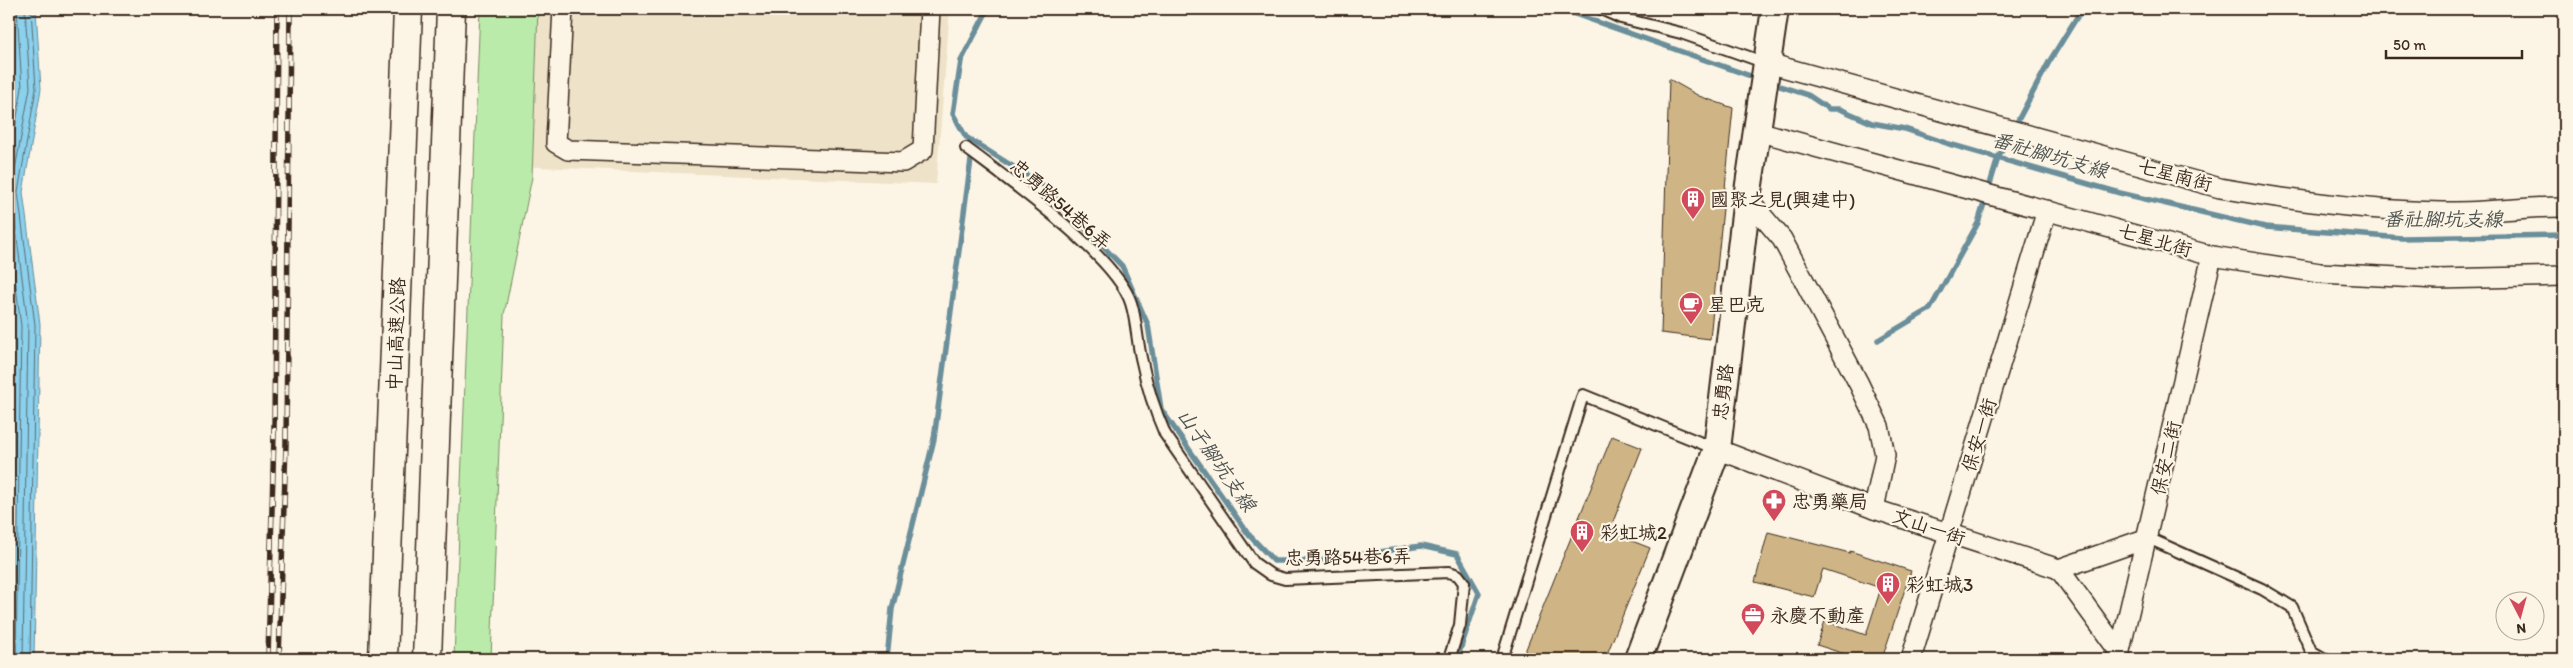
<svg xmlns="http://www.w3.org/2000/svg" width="2573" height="668" font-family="Itim,'LXGW WenKai TC',sans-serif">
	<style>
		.built { fill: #eee2c8 }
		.green { fill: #bbebaa; stroke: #7b8a64 }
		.water { fill: #8bd0ec; stroke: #6b8e9a }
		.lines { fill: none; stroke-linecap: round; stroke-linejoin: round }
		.shore { stroke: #5b6c70; stroke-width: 1 }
		.stream { stroke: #6b8e9a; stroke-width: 5.5 }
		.building { fill: #cfb585; stroke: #3b2a1e }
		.lane-casing { stroke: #3b2a1e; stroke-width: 14 }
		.street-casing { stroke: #3b2a1e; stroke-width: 22 }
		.secondary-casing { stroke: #3b2a1e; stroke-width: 30 }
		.highway-casing { stroke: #3b2a1e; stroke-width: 31 }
		.lane { stroke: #fcf5e5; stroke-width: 10 }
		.street { stroke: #fcf5e5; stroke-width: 19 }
		.secondary { stroke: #fcf5e5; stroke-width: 26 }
		.highway { stroke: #fcf5e5; stroke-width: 28 }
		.rail-casing { stroke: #3b2a1e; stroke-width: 5.5 }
		.rail { stroke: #fcf5e5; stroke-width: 4; stroke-dasharray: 11; stroke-linecap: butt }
		.labels { text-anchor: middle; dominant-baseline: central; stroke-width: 4.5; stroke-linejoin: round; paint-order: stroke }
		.street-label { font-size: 19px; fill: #3b2a1e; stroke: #fcf5e5 }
		.poi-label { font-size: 19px; fill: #3b2a1e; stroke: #fcf5e5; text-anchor: start }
		.water-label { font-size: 20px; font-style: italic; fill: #4f5452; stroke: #fcf5e5 }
	</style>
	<rect width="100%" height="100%" fill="#fcf5e5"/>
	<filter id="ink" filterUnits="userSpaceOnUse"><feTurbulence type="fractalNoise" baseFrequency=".02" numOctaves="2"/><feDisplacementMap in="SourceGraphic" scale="10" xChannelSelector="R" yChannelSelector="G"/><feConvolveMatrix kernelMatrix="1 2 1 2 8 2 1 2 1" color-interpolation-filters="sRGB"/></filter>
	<g filter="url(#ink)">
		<path class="built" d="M 518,9 L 950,9 L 936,184 L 516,166 Z"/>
		<path class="green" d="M 480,9 L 538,9 L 532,177 L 504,315 L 491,659 L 454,659 Z"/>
		<path class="water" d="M 9,9 L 36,9 L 41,89 L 23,192 L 40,324 L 34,659 L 9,659 Z"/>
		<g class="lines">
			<g class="shore">
				<path d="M 9,163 L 22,88 L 17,9"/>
				<path d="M 9,231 L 21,326 L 16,659"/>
				<path d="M 23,659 L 28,325 L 11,191 L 30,88 L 25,9"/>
				<path d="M 30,659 L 35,325 L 18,192 L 36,89 L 31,9"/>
			</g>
			<g class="stream">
				<path d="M 988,9 L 961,61 L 953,114 L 966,137 L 1044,186 L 1122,266 L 1148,325 L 1161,409 L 1249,535 L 1274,561 L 1316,561 L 1421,546 L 1457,554 L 1479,593 L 1457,659"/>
				<path d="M 1546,9 L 1572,13 L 1759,79"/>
				<path d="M 1770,83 L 1808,95 L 1829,109 L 1840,109 L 1872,123 L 1905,129 L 1949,144 L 2120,193 L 2265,227 L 2402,238 L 2564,235"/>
				<path d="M 1878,340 L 1930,309 L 1978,223 L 1998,158 L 2049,62 L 2082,9"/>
				<path d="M 887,659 L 892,609 L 934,439 L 972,152"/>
			</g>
		</g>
		<g class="building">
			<path d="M 1669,79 L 1699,96 L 1733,108 L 1710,339 L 1661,333 Z"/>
			<path d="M 1612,436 L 1642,448 L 1609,532 L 1650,548 L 1605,659 L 1522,659 Z"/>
			<path d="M 1768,532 L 1850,553 L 1850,551 L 1911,571 L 1882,659 L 1860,659 L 1817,645 L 1825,621 L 1866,635 L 1881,588 L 1823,569 L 1814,597 L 1755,582 Z"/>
		</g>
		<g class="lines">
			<defs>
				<g id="lane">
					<path d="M 1601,9 L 1621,18 L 1681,33 L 1766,63"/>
					<path d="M 966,148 C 1007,179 1116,256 1131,303 C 1137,322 1137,343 1142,362 C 1147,387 1155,411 1165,434 L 1254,563 L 1271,575 L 1285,579 L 1449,572 L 1458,575 L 1464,583 L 1460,625 L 1449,659"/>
					<path d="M 2148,538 L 2262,589 L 2292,607 L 2311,651 L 2325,659"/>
					<path d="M 1502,659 L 1583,395 L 1716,449"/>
				</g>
				<g id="street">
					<path d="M 563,9 L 556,143 L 568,150 L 903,162 L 923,150 L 930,9"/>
					<path d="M 1768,63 L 2220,188 C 2294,201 2367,211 2443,212 C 2483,213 2524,207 2564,207"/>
					<path d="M 1757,131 L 2212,256 L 2320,273 L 2438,279 L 2564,276"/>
					<path d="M 1747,198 L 1782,239 L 1859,384 L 1879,426 L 1885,455 L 1874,509"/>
					<path d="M 1717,449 L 1874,509 L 2059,569"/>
					<path d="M 2059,569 L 2120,653"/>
					<path d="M 2059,569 L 2148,538"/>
					<path d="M 1911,659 L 2047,210"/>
					<path d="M 2118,659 L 2212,256"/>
				</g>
				<path id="secondary" d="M 1638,659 L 1717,449 L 1747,198 L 1775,9"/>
				<g id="highway">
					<path d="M 383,659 L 408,9"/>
					<path d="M 427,659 L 451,9"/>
				</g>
			</defs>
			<use href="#lane" class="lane-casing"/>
			<use href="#street" class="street-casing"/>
			<use href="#secondary" class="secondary-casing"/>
			<use href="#highway" class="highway-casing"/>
			<use href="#lane" class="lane"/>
			<use href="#street" class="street"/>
			<use href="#secondary" class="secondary"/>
			<use href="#highway" class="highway"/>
			<defs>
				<g id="rail">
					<path d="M 268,659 L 274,434 L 277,9"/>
					<path d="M 279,659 L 286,444 L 290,9"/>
				</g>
			</defs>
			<use href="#rail" class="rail-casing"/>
			<use href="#rail" class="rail"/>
		</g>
	</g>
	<defs>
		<symbol id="building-pin" viewBox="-11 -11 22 30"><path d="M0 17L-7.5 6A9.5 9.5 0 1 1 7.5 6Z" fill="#d1495b" stroke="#fcf5e5"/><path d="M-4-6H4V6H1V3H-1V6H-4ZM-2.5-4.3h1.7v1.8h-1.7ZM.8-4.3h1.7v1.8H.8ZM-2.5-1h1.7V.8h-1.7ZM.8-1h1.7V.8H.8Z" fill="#fff"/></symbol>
		<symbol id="cafe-pin" viewBox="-11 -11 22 30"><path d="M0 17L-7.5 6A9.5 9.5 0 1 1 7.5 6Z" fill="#d1495b" stroke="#fcf5e5"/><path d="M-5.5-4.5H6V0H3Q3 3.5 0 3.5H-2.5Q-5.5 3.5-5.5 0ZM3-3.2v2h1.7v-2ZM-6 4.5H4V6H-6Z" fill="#fff"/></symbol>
		<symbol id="pharmacy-pin" viewBox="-11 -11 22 30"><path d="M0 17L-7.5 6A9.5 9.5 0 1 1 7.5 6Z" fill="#d1495b" stroke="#fcf5e5"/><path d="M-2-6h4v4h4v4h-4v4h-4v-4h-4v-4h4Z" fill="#fff"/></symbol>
		<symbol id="office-pin" viewBox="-11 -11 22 30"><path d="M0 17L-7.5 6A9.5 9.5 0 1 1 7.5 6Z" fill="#d1495b" stroke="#fcf5e5"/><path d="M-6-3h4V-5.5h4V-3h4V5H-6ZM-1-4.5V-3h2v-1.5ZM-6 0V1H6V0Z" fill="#fff"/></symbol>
	</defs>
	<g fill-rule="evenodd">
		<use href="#building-pin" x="1679" y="185" width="28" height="38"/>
		<use href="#cafe-pin" x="1677" y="290" width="28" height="38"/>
		<use href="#pharmacy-pin" x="1760" y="487" width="28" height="38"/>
		<use href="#building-pin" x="1568" y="518" width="28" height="38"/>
		<use href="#building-pin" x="1874" y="570" width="28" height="38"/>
		<use href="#office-pin" x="1739" y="601" width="28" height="38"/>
	</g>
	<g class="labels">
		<g class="street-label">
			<text transform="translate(2175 175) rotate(15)">七星南街</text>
			<text transform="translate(1061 204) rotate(41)">忠勇路54巷6弄</text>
			<text transform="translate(2155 240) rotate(16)">七星北街</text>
			<text transform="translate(396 334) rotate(-88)">中山高速公路</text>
			<text transform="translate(1723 392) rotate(-83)">忠勇路</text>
			<text transform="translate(1979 435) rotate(-73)">保安一街</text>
			<text transform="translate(2166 458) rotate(-77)">保安二街</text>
			<text transform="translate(1929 527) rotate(19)">文山一街</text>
			<text transform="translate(1348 557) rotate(-1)">忠勇路54巷6弄</text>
		</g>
		<g class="poi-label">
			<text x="1710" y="199">國聚之見(興建中)</text>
			<text x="1708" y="304">星巴克</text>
			<text x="1792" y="501">忠勇藥局</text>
			<text x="1600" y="532">彩虹城2</text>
			<text x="1906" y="584">彩虹城3</text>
			<text x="1770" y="615">永慶不動產</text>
		</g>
		<g class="water-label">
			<text transform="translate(2050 155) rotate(16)">番社腳坑支線</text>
			<text x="2443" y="219">番社腳坑支線</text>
			<text transform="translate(1217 460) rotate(55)">山子腳坑支線</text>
		</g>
	</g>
	<rect width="2573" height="668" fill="none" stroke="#fcf5e5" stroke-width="30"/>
	<rect x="15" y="15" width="2543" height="638" fill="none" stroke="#3b2a1e" stroke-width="2" filter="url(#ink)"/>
	<g transform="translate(2520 616) rotate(174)"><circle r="24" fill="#fcf5e5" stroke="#afa495"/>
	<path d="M0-4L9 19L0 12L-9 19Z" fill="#d1495b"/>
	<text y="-8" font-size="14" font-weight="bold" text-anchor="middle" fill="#3b2a1e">N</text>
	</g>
	<path d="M2386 50v8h136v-8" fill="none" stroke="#3b2a1e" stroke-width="2.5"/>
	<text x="2393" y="50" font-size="15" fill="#3b2a1e" stroke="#fcf5e5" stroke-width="4" paint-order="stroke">50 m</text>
</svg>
